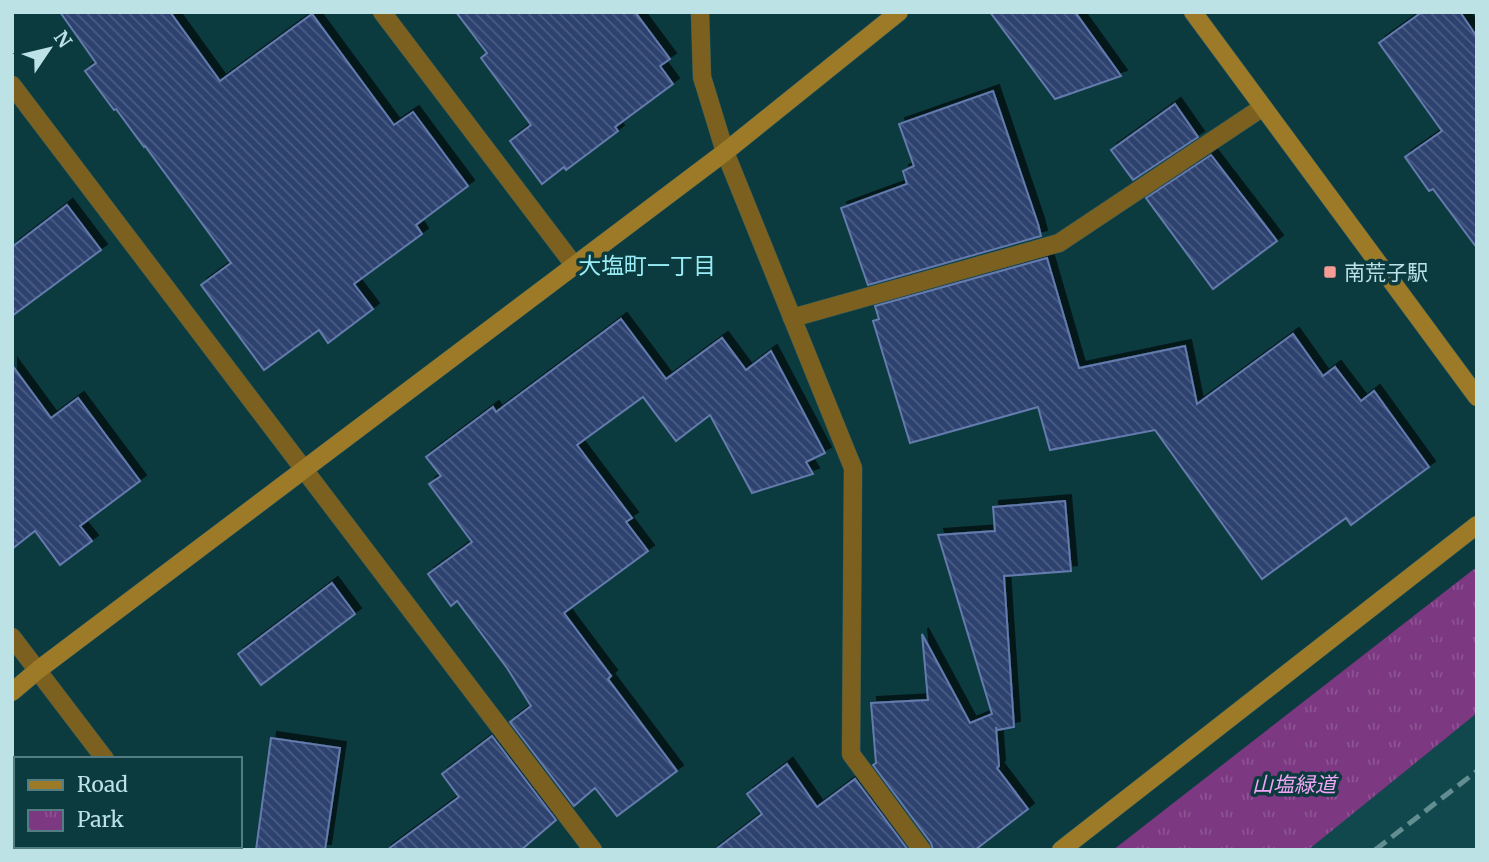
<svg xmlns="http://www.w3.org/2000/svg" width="1489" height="862" font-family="Merriweather,'Noto Sans JP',serif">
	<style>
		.built { fill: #11484d }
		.park { fill: url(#park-tufts) }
		.building { fill: url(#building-back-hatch); stroke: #647bad; stroke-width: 2; filter: url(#shadow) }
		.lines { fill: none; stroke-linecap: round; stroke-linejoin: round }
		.street-casing { stroke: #2b585d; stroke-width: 19 }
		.secondary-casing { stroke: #2b585d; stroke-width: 19 }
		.street { stroke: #7c601f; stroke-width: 18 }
		.secondary { stroke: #9d7a27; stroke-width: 18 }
		.rail { stroke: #628d91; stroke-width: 5; stroke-dasharray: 14 7; stroke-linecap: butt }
		.poi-dot { fill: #f59c94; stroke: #0b3a3f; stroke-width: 2.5 }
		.labels { text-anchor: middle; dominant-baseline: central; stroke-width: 7; stroke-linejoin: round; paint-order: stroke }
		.poi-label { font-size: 21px; fill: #bce2e6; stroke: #0b3a3f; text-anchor: start }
		.park-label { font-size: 21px; font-style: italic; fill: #f0a6f5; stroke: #0b3a3f }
		.neighbourhood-label { font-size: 23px; fill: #99ecf5; stroke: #0b3a3f }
	</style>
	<defs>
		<pattern id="park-tufts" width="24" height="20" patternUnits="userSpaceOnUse" patternTransform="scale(1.75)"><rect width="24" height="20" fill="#7c3881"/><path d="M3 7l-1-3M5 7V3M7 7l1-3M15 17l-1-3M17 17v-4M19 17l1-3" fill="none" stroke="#8d5493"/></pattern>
		<pattern id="building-back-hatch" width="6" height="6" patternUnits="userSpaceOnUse" patternTransform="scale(1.75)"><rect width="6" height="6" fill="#2e4270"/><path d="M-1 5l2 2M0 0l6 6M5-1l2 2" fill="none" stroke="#4a5d84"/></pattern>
		<filter id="shadow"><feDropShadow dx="6" dy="-6" stdDeviation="0" flood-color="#0009"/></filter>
	</defs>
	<rect width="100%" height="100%" fill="#0b3a3f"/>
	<path class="built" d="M 1477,713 L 1477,850 L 1308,850 L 1348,816 Z"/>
	<path class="park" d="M 1474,569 L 1477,570 L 1477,713 L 1308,850 L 1113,850 Z"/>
	<g class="building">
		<path d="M 60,12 L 170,12 L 220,81 L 312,14 L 394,125 L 413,112 L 468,186 L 416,225 L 422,234 L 354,284 L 373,309 L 328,343 L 319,330 L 264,370 L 201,285 L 231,263 L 145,146 L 144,147 L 116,109 L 114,110 L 85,71 L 96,63 Z"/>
		<path d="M 456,12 L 635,12 L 670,59 L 660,66 L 673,84 L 615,127 L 618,131 L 566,170 L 564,167 L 542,184 L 510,141 L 531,125 L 481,58 L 487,53 Z"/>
		<path d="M 990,12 L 1075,12 L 1121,76 L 1055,99 Z"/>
		<path d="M 1422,12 L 1460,12 L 1477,37 L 1477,248 L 1433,189 L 1429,191 L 1405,157 L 1442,131 L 1379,43 Z"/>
		<path d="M 993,91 L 1038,224 L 1041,236 L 868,285 L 841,208 L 907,184 L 903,171 L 914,166 L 899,124 Z"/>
		<path d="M 1175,104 L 1198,137 L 1133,180 L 1111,150 Z"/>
		<path d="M 1211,155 L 1277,241 L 1213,289 L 1146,198 Z"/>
		<path d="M 67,205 L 101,250 L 12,316 L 12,247 Z"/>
		<path d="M 1047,258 L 1079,368 L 1185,346 L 1197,404 L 1293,334 L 1323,376 L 1335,367 L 1361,401 L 1374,391 L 1429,467 L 1351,525 L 1346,518 L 1262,579 L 1155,430 L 1050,450 L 1038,407 L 910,443 L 873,321 L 879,319 L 875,306 Z"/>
		<path d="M 621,319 L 666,379 L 722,338 L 746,370 L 771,351 L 825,453 L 806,462 L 813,474 L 752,493 L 710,415 L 676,441 L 643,397 L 577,445 L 632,518 L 626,522 L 648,551 L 564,613 L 611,676 L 608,679 L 677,771 L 617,816 L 595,788 L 574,806 L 510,722 L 531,706 L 507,668 L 457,601 L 451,606 L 428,574 L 472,542 L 429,484 L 441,476 L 426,457 L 493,407 L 496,412 Z"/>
		<path d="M 12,365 L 51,418 L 78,398 L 140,481 L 80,526 L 92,541 L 60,565 L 35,531 L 12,549 Z"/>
		<path d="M 1065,501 L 1071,571 L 1004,576 L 1014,727 L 997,730 L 996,727 L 999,766 L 997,768 L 1028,809 L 975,850 L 933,850 L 931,843 L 873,765 L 876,763 L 871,703 L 928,700 L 922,634 L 970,723 L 992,714 L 938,535 L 995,531 L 993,507 Z"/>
		<path d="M 332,583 L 355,614 L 261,685 L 238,654 Z"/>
		<path d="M 492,736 L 556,820 L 521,850 L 387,850 L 459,797 L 442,774 Z"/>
		<path d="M 271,738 L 340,748 L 325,850 L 256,850 Z"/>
		<path d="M 787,764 L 817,807 L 855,779 L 908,850 L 715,850 L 762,814 L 747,794 Z"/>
	</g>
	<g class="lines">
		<defs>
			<g id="street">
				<path d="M 382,12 L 574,265"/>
				<path d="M 700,12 L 702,77 L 725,152 L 853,468 L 851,754 L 922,850"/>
				<path d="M 12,85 L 593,850"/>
				<path d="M 792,318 L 1059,243 L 1263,107"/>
				<path d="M 12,637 L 105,759"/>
				<path d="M 172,846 L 175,850"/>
			</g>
			<g id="secondary">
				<path d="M 1193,12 L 1477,397"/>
				<path d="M 12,692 L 38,670 L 725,152 L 899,12"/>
				<path d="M 1061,850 L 1477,525"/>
			</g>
		</defs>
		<use href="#street" class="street-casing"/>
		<use href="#secondary" class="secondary-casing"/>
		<use href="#street" class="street"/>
		<use href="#secondary" class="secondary"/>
		<path class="rail" d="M 1375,850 L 1477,771"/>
	</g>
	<rect class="poi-dot" x="1323" y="265" width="14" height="14" rx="3.5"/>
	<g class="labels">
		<g class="poi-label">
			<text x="1344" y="272">南荒子駅</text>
		</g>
		<g class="park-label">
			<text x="1294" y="784">山塩緑道</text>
		</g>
		<g class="neighbourhood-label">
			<text x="647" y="265">大塩町一丁目</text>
		</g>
	</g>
	<rect width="1489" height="862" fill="none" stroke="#bce2e6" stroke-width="28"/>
	<rect x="14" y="757" width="228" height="91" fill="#0b3a3f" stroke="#527d82" stroke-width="2"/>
	<rect x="28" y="780" width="35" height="10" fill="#9d7a27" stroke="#527d82" stroke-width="2"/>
	<text x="77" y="792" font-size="21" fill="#bce2e6">Road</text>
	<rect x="28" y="810" width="35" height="21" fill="url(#park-tufts)" stroke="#527d82" stroke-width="2"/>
	<text x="77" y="827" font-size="21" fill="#bce2e6">Park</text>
	<g transform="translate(49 49) rotate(55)" stroke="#0b3a3f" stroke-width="5" paint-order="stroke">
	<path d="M0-5L12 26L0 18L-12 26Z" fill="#bce2e6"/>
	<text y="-10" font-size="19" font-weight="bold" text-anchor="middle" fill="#bce2e6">N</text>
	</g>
</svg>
